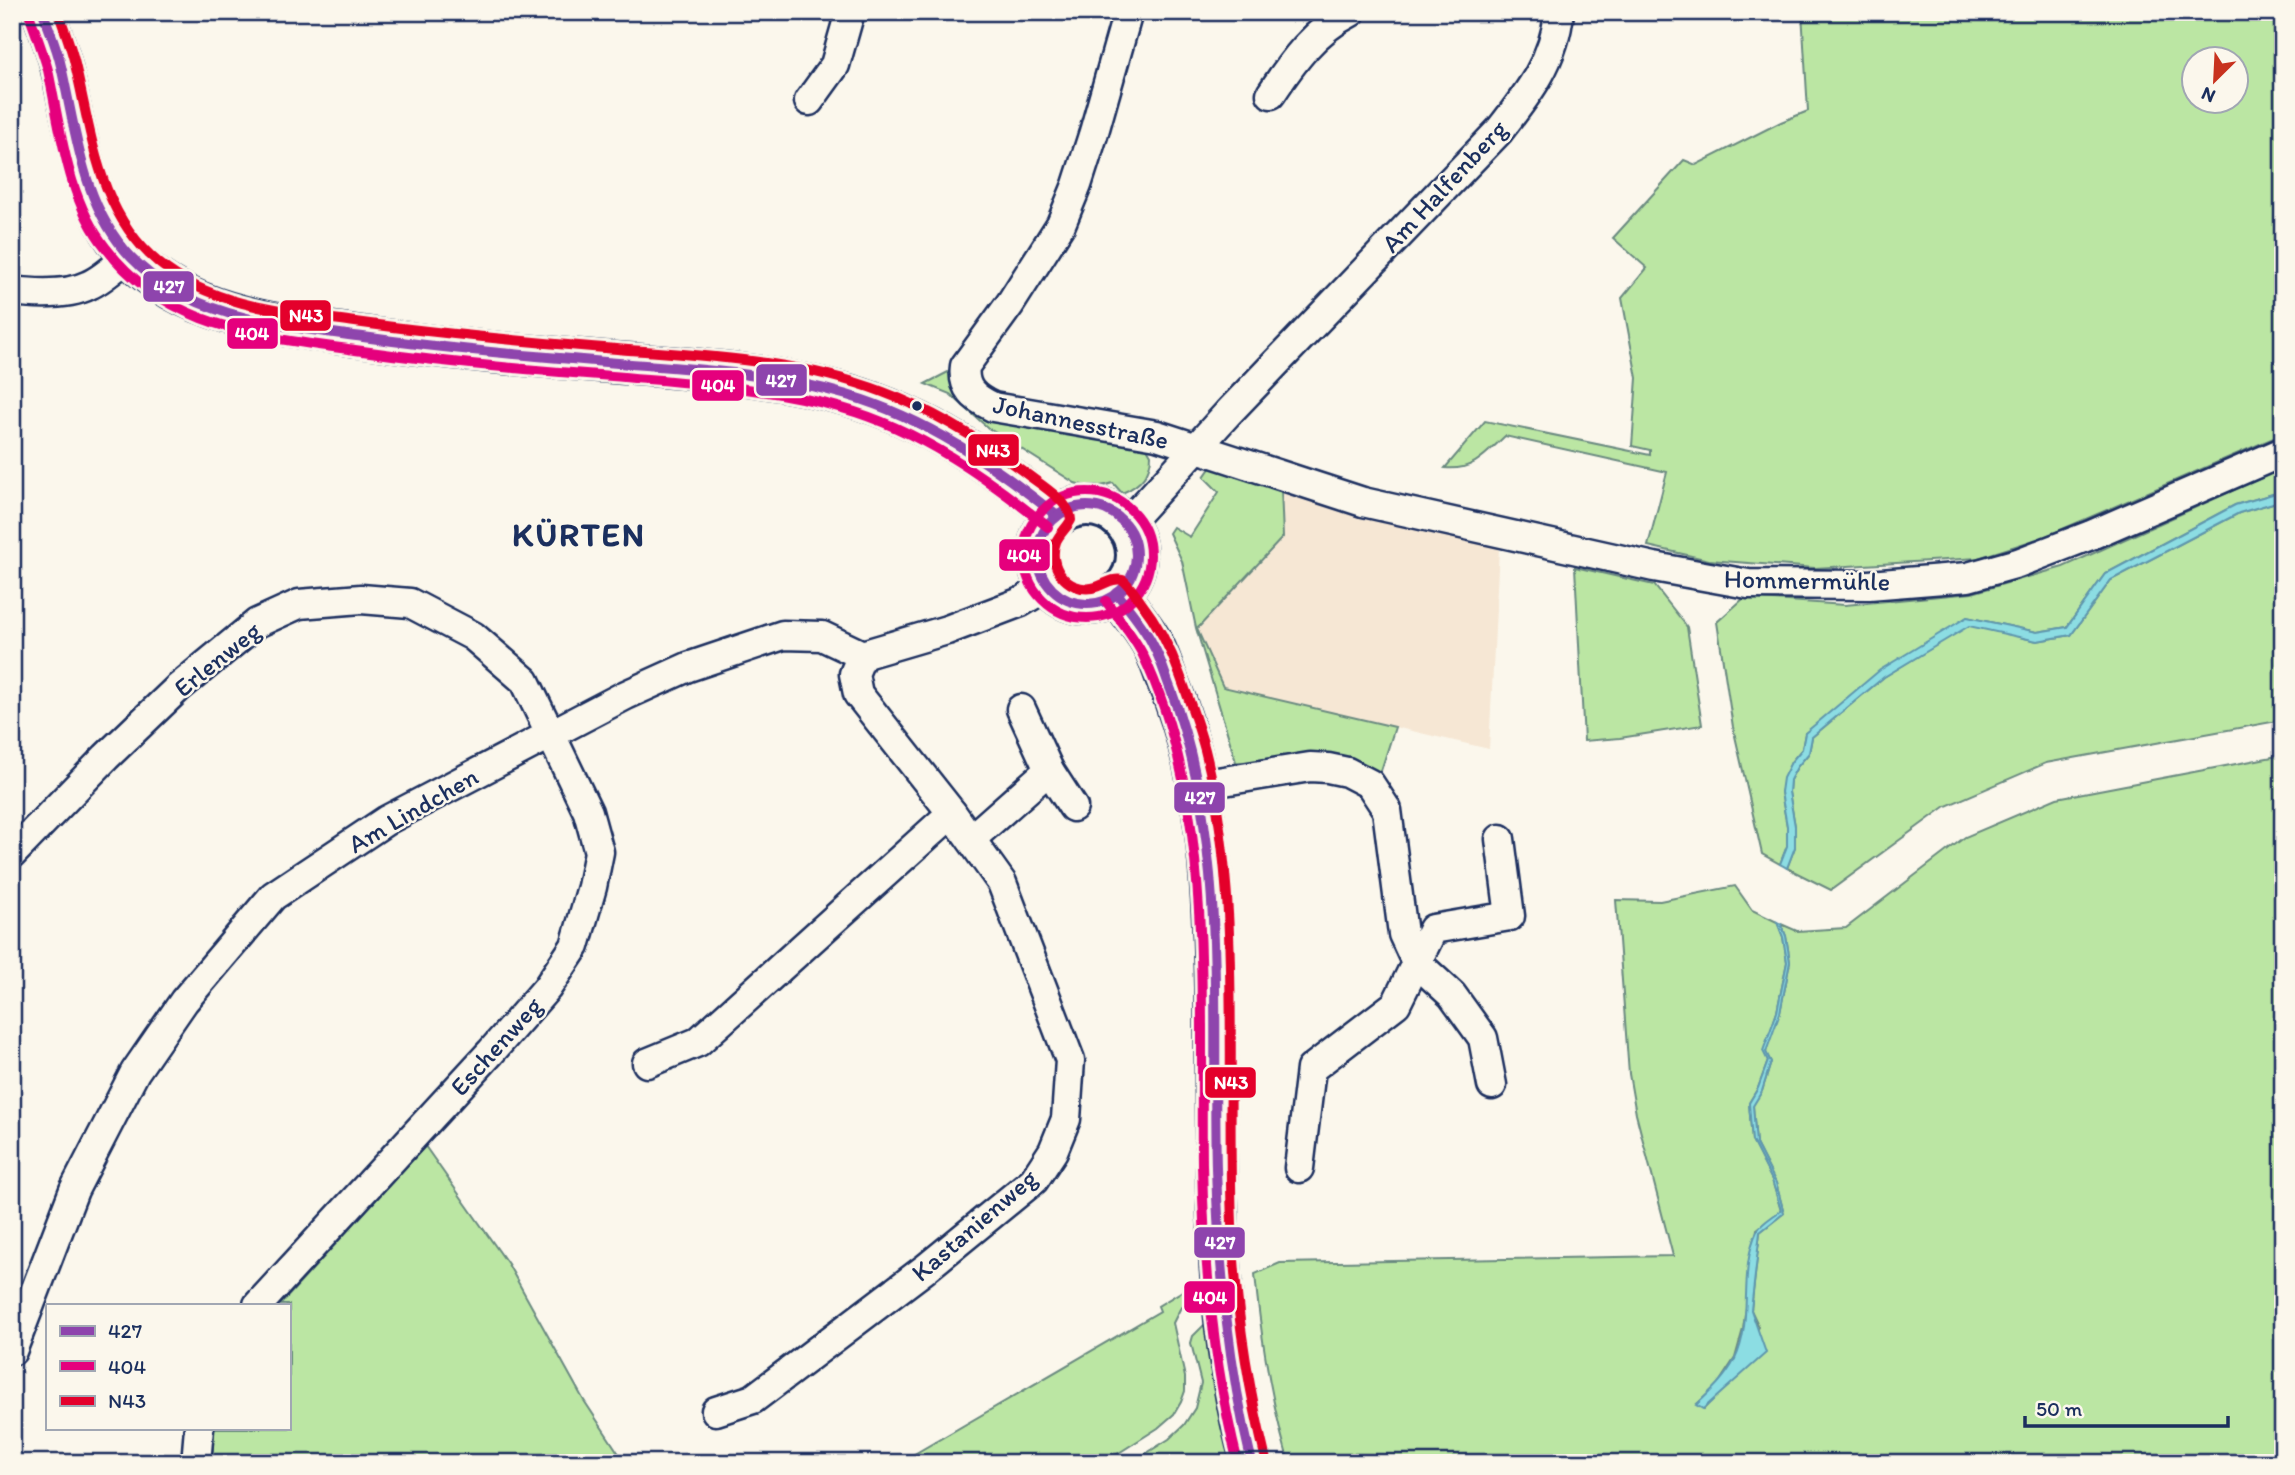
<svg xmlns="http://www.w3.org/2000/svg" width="2295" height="1475" font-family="Itim,sans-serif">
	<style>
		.built { fill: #f6e7d4 }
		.green { fill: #bbe6a3; stroke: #6b8a80; stroke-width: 2; fill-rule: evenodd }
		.water { fill: #8cdde3; stroke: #5f97ae; stroke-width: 2 }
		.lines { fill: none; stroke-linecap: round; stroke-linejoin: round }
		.street-casing { stroke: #1b2f5e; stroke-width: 33 }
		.secondary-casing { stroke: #1b2f5e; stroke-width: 44 }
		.street { stroke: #fbf7ec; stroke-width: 28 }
		.secondary { stroke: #fbf7ec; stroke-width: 38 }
		.bus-1-casing { stroke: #fbf7ec; stroke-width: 16 }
		.bus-2-casing { stroke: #fbf7ec; stroke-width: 16 }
		.bus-3-casing { stroke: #fbf7ec; stroke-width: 16 }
		.bus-1 { stroke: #8e44ad; stroke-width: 10 }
		.bus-2 { stroke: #e5007d; stroke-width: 10 }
		.bus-3 { stroke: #e4002b; stroke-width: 10 }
		.bus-dot { fill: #1b2f5e; stroke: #fbf7ec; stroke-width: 2.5 }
		.labels { text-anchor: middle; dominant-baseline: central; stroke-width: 5; stroke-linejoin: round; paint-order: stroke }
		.street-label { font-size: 26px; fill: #1b2f5e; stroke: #fbf7ec }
		.district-label { font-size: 33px; font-weight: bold; letter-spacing: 2px; fill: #1b2f5e; stroke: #fbf7ec }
		.line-badge { stroke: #fbf7ec; stroke-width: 2.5 }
		.badge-label { font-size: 19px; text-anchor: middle; font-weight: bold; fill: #fff }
	</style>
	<rect width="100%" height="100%" fill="#fbf7ec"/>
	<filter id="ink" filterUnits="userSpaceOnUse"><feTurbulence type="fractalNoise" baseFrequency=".0143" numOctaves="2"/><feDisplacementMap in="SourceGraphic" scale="14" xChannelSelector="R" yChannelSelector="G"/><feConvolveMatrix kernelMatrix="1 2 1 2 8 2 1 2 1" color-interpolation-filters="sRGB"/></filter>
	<g filter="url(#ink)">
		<path class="built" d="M 1281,488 L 1350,513 L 1499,548 L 1489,749 L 1223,687 L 1196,628 L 1283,537 Z"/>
		<g class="green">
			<path d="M 1802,12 L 2283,12 L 2283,434 L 2044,537 L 1978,558 L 1815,568 L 1709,560 L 1648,546 L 1667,472 L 1505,436 C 1486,454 1473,471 1445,468 L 1485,421 L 1650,455 L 1650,450 L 1632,446 L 1637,378 L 1622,298 L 1647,268 L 1613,238 L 1684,160 L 1696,165 L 1781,122 L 1808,111 ZM 2194,60 L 2236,60 L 2236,102 L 2194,102 Z"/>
			<path d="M 954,369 L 954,379 L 1145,445 L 1151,455 C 1151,474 1139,486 1122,493 L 1113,483 C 1100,488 1089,487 1075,483 L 988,428 L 950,394 L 925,384 Z"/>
			<path d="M 1213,464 L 1281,488 L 1283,537 L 1197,629 L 1223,687 L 1395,727 L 1379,777 L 1236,762 L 1196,628 L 1182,561 L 1169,533 L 1173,527 L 1190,537 L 1219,492 L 1204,477 Z"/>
			<path d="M 2283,468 L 2283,491 L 2235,505 L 2105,574 L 2067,627 L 2037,632 L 1967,617 L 1805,733 L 1802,749 L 1791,762 L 1781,792 L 1787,826 L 1787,846 L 1780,864 L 1762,854 L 1733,727 L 1717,622 L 1744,598 L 1845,605 L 1972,593 L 2063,567 Z"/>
			<path d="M 2283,500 L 2283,720 L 2046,763 L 1946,806 L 1831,890 L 1787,868 L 1795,847 L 1795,826 L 1789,792 L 1790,780 L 1797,767 L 1809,753 L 1812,737 L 1884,677 L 1969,625 L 2037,641 L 2071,635 L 2111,580 L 2239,513 Z"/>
			<path d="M 1575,567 L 1654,585 L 1685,624 L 1687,627 L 1702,725 L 1620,738 L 1584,741 Z"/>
			<path d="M 2283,755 L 2283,1463 L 1289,1463 C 1271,1401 1261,1338 1255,1274 L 1280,1263 L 1673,1256 L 1636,1114 L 1629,1074 L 1616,900 L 1660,901 L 1735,886 L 1752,910 L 1777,922 L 1783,937 L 1787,962 L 1777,1012 L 1764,1051 L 1768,1061 L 1758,1088 L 1749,1103 L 1752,1141 L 1772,1180 L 1781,1211 L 1757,1229 L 1743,1329 L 1735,1358 L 1716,1387 L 1697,1404 L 1704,1409 L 1717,1395 L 1759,1327 L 1751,1310 L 1760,1232 L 1784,1213 L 1776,1183 L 1756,1144 L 1753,1105 L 1762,1091 L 1771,1062 L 1766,1053 L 1769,1038 L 1780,1013 L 1790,962 L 1786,936 L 1781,924 L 1797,931 L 1846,928 L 1965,837 L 2057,798 Z"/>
			<path d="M 425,1146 L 508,1264 L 583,1399 L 625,1463 L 212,1463 L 214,1428 L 289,1428 L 289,1305 L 280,1305 Z"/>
			<path d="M 1199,1281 L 1200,1292 L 1180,1309 L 1173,1323 L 1185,1377 L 1185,1391 L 1181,1402 L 1174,1414 L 1158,1428 L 1103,1463 L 899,1463 L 1160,1311 L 1158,1306 Z"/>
			<path d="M 1205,1324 L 1211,1366 L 1231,1455 L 1221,1463 L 1131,1463 L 1169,1439 L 1184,1425 L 1195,1408 L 1201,1383 L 1191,1343 L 1193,1336 Z"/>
		</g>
		<g class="water">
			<path d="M 2283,491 L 2283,500 L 2239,513 L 2111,580 L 2071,635 L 2037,641 L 1969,626 L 1884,677 L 1812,737 L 1809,753 L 1797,767 L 1790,780 L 1789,792 L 1795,826 L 1795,847 L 1787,868 L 1780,864 L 1787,846 L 1787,826 L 1781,792 L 1783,778 L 1791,762 L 1802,749 L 1805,733 L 1880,670 L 1967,617 L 2037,632 L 2067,627 L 2105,574 L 2235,505 Z"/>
			<path d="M 1777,922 L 1781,924 L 1786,936 L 1790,962 L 1780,1013 L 1766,1052 L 1771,1062 L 1762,1091 L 1753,1106 L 1756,1144 L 1776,1183 L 1784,1213 L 1760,1232 L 1751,1310 L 1766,1353 L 1703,1409 L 1696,1405 C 1711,1391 1726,1377 1735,1359 C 1754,1320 1738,1271 1757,1231 C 1761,1223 1774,1216 1781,1210 L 1772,1180 L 1752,1141 L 1749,1103 L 1758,1088 L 1768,1061 L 1763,1051 L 1777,1012 L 1787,962 L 1783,937 Z"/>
		</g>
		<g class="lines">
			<defs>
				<g id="street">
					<path d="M 1128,12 L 1094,132 L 1077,185 L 1061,224 L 1010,304 L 965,366 C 962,388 974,398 993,407 L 1157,435 L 1363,502 L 1654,567 L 1748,584 L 1869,585 L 1968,577 L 2018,563 L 2091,535 L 2283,452"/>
					<path d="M 1271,94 C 1292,62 1315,30 1351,12"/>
					<path d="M 809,101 L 835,65 L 850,12"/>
					<path d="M 12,291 C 36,294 67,296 89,285 C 103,279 117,265 129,256"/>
					<path d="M 1126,525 L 1228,413 L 1499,131 C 1528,94 1555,60 1559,12"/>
					<path d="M 1021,709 L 1049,770 L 1073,807"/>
					<path d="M 1199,785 L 1310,767 L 1328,768 L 1347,772 L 1370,784 L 1387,810 L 1403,934 L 1416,962 L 1452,995 L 1483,1038 L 1492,1085"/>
					<path d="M 971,839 L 1049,770"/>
					<path d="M 12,854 L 106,757 L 178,688 L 257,623 L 299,604 L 361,599 L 410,603 L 473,636 L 525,681 L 588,812 L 599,852 L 592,887 L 575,946 L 547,988 L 491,1052 L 258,1305"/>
					<path d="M 647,1063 L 698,1042 L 952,813"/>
					<path d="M 1299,1168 L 1311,1069 L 1396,1004 L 1433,929 L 1510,916 L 1500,839"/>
					<path d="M 12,1351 L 74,1190 L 135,1072 L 184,1001 L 273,896 L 387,820 L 626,695 L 688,667 L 783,635 L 822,636 L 862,655 L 947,630 L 1021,602 L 1049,585"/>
					<path d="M 716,1411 L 753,1399 L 925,1269 L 1034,1180 L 1053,1151 L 1066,1119 L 1070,1060 L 1002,883 L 952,813 L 858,694 L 854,674 L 862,655"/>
					<path d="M 196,1463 L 199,1428"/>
				</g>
				<g id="secondary">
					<path d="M 43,12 C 49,30 57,48 61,66 C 76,130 83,207 131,257 C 188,317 280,325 357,336 C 444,349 531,356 619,363 C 695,369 774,374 848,395 C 927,418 994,464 1057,516"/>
					<circle cx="1087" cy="555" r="49"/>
					<path d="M 1117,593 C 1128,609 1141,624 1151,641 C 1158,653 1162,667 1167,680 C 1208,777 1213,884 1215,988 C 1217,1140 1209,1316 1252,1463"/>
				</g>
			</defs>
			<use href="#street" class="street-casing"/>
			<use href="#secondary" class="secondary-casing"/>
			<use href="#street" class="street"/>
			<use href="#secondary" class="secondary"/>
			<defs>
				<g id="bus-1">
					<path d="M 43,12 C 49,30 57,47 61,66 C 76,131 82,206 131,257 C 190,319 283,326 363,337 C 448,349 533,356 618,363 C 695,369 773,373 847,395 C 926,418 994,465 1057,516"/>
					<circle cx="1087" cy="555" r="49"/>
					<path d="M 1117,593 C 1129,610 1144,626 1153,645 C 1161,659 1165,675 1171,690 C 1228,843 1212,1008 1216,1168 C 1219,1268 1228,1365 1252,1463"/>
				</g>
				<g id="bus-2">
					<path d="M 30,17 C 36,34 43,52 48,70 C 61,130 67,199 106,248 C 131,281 163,303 201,318 C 250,337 304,343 355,350 C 440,362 526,370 612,376 C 689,383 768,387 842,408 C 920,430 986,477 1048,527"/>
					<circle cx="1087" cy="555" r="63"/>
					<path d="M 1106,601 C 1118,618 1132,634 1142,653 C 1215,804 1200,1000 1202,1164 C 1204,1265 1213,1364 1238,1463"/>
				</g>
				<path id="bus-3" d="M 58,12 C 64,28 70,44 74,60 C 92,133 97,212 159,263 C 212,307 290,313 355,322 C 442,334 530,342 617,349 C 706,356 799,360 883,392 C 934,411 981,440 1024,472 C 1038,483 1071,502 1071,520 C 1067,528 1059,534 1056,542 C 1047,566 1067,592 1092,588 C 1104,586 1111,577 1123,580 C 1130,586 1135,594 1140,601 C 1158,624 1170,647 1180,675 C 1189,700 1198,724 1205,750 C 1243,900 1226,1070 1232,1224 C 1235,1304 1247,1382 1266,1460"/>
			</defs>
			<use href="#bus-1" class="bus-1-casing"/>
			<use href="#bus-2" class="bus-2-casing"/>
			<use href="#bus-3" class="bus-3-casing"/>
			<use href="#bus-1" class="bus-1"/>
			<use href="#bus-2" class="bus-2"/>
			<use href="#bus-3" class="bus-3"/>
		</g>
	</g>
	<circle class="bus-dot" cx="917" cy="406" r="6"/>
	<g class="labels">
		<g class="street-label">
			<text transform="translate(1444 186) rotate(-47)">Am Halfenberg</text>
			<text transform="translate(1081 422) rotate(12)">Johannesstraße</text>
			<text transform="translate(1807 580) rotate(1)">Hommermühle</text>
			<text transform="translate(217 659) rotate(-39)">Erlenweg</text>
			<text transform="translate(413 810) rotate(-30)">Am Lindchen</text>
			<text transform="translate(496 1046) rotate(-48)">Eschenweg</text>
			<text transform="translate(974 1225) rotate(-41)">Kastanienweg</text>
		</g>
		<g class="district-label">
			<text x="579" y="534">KÜRTEN</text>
		</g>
	</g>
	<g class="line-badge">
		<rect x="142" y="270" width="53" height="33" rx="7" fill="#8e44ad"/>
		<rect x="279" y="299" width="53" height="33" rx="7" fill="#e4002b"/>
		<rect x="226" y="317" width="53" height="33" rx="7" fill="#e5007d"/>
		<rect x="755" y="363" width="53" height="34" rx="7" fill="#8e44ad"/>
		<rect x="691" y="369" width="54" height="33" rx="7" fill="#e5007d"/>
		<rect x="967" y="433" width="53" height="34" rx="7" fill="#e4002b"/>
		<rect x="998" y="538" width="53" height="34" rx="7" fill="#e5007d"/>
		<rect x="1173" y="781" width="53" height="33" rx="7" fill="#8e44ad"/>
		<rect x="1204" y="1066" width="53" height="33" rx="7" fill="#e4002b"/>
		<rect x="1193" y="1226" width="53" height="33" rx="7" fill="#8e44ad"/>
		<rect x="1183" y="1280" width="53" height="34" rx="7" fill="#e5007d"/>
	</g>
	<g class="badge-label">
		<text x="169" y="293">427</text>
		<text x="306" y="322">N43</text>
		<text x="252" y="340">404</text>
		<text x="781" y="387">427</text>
		<text x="718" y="392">404</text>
		<text x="993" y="457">N43</text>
		<text x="1024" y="562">404</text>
		<text x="1200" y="804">427</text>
		<text x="1231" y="1089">N43</text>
		<text x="1220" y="1249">427</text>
		<text x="1210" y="1304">404</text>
	</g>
	<rect width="2295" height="1475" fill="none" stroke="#fbf7ec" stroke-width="42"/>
	<rect x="21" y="21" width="2253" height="1433" fill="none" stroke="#1b2f5e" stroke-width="2.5" filter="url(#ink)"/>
	<rect x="46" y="1304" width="245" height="126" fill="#fbf7ec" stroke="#a1a7b3" stroke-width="2"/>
	<rect x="60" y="1326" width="35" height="10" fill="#8e44ad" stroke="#a1a7b3" stroke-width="2"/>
	<text x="108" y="1338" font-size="21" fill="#1b2f5e">427</text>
	<rect x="60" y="1361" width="35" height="10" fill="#e5007d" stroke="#a1a7b3" stroke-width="2"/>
	<text x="108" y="1374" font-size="21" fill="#1b2f5e">404</text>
	<rect x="60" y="1396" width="35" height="10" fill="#e4002b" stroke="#a1a7b3" stroke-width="2"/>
	<text x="108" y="1408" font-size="21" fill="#1b2f5e">N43</text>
	<g transform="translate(2215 80) rotate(204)"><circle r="33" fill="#fbf7ec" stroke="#a1a7b3" stroke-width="2"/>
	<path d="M0-5L12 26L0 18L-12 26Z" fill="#c8321e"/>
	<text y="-10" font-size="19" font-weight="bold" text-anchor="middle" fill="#1b2f5e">N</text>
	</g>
	<path d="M2025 1416v10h203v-10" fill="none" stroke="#1b2f5e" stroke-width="3.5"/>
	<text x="2036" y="1416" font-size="21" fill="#1b2f5e" stroke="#fbf7ec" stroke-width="5" paint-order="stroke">50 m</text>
</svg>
